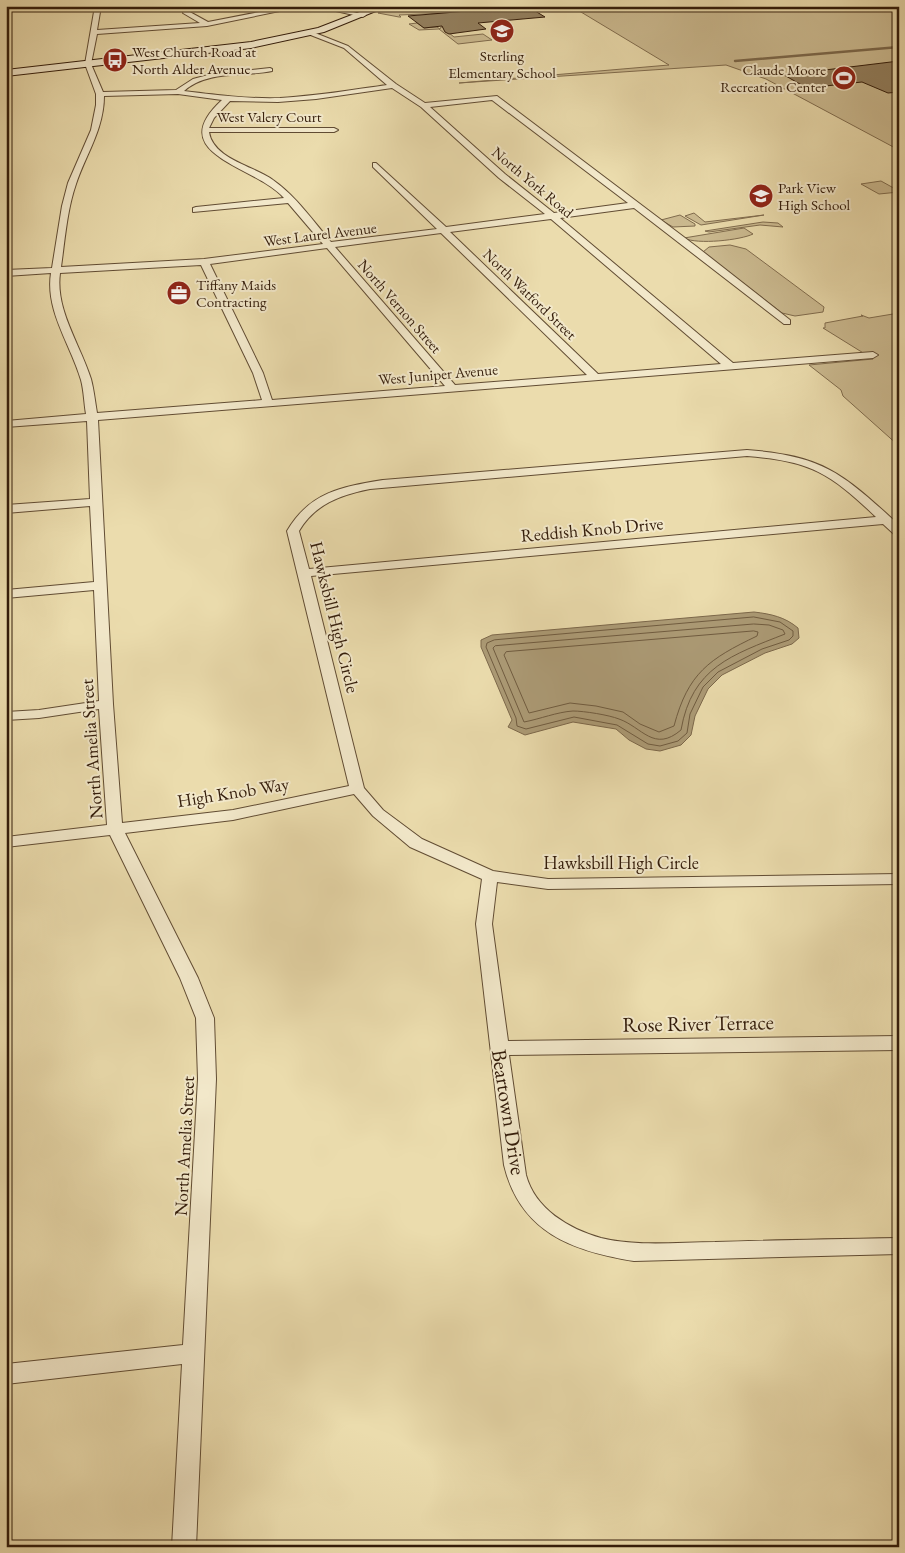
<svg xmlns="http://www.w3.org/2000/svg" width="905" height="1553" font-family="'EB Garamond',serif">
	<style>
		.green { fill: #ccbb91; stroke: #806c4e }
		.water { fill: #ac9b76; stroke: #7c684b }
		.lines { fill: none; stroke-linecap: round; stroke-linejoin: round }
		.shore { stroke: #705c40; stroke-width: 1 }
		.stream { stroke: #7c684b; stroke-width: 2.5 }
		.building { fill: #93805f; stroke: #331c0a }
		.street-casing { stroke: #614c33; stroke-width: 2 }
		.secondary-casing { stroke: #331c0a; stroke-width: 2 }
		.street { fill: #f2e8ca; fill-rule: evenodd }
		.secondary { fill: #f2e8ca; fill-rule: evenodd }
		.labels { text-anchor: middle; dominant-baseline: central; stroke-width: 4; stroke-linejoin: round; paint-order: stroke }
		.far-poi-label { font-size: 15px; fill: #331c0a; stroke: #f2e8ca; text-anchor: start }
		.far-street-label { font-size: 15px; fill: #331c0a; stroke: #f2e8ca }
		.street-label { font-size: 18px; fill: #331c0a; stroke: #f2e8ca }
		.near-street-label { font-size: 21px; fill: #331c0a; stroke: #f2e8ca }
	</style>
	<rect width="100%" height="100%" fill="#ebdcad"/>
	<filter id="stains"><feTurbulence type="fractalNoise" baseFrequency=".004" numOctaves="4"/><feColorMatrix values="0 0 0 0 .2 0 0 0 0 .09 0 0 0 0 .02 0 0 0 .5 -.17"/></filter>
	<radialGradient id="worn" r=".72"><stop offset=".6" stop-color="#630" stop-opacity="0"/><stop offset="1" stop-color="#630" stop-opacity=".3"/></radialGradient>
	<g class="green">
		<path d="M 392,6 L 415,6 L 449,13 L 399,15 L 401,17 L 399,17 L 378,13 Z"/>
		<path d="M 571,6 L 899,6 L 899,150 L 766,79 L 726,65 L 459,83 L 669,65 Z"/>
		<path d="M 417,23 L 424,28 L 437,27 L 440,29 L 441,27 L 460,25 L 443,28 L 454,37 L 483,34 L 492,40 L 458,44 L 439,29 L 419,30 L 409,24 Z"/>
		<path d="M 881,181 L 899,191 L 899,192 L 879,194 L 861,184 Z"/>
		<path d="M 694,213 L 705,222 L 764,215 L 701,225 L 685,216 Z"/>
		<path d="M 680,215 L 695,224 L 695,226 L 673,227 L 661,220 Z"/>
		<path d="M 763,222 L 778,223 L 783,227 L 760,225 L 709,232 L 705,231 Z"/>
		<path d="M 744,228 L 753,234 C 741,240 697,245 684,238 Z"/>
		<path d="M 730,245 L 746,249 L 824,307 L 823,312 L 795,316 L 782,313 L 703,252 L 709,247 Z"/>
		<path d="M 899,313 L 899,446 L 843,396 L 841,390 L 809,365 L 873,359 L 823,328 L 825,328 L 825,323 L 863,316 L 861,315 L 869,318 Z"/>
	</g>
	<path class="water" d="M 754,612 C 771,614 785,617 798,628 L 799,638 L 792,644 L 765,653 L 722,675 L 708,689 L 695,716 L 691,735 L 681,745 L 660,751 L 646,749 L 629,740 L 616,729 L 573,722 L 525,735 L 508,727 L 512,720 L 481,647 L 481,640 L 492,635 Z"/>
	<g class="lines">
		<g class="shore">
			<path d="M 754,617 L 780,622 L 793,631 L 793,636 L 789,640 L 762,649 L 718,672 L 703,687 L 690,714 L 687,733 L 678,741 L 660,746 L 648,744 L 617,725 L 574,717 L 526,729 L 517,726 L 516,718 L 486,647 L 487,643 L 494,640 Z"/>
			<path d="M 754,624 L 769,625 L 783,630 L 785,634 C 732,655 692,667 681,730 C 654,753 642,727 619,719 C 609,715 584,711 573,711 C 557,712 540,719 524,722 L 493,648 L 495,646 Z"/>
			<path d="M 754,631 L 758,632 L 757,636 C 709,659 688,673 674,726 L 659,732 L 640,724 L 623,712 L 596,706 L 570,703 L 529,713 L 504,655 L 506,652 Z"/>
		</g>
		<path class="stream" d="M 735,61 L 899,47"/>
	</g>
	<g class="building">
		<path d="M 527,6 L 545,17 L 478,23 L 486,29 L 449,34 L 445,32 L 442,26 L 424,28 L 408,16 Z"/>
		<path d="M 899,61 L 899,92 L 888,93 L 862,82 L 807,88 L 784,75 Z"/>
	</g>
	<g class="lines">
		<defs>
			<g id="street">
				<path d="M 7,6 L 13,6 L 9,16 L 6,18 Z"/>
				<path d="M 95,6 L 101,6 L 97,30 L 200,23 L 183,13 L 184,6 L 190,6 L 188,11 L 208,22 L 290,6 L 304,6 L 207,26 L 97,34 L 91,64 L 103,92 L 176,90 L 193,79 L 208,75 L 270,68 L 272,69 L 272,71 C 244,77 207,70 184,91 C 216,95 248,99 280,98 C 316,96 351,90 387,85 L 344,48 L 308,34 L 308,32 L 310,31 L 348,46 L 396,84 L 425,103 L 497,96 L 697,247 L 790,320 L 790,324 L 784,324 L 634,208 L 560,218 L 733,363 L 873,352 L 878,355 L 873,358 L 98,420 L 113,704 L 122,823 L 233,810 L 349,786 L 287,531 C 310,492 341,487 383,480 L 747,450 C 825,456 843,474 899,525 L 899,536 L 895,535 L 883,524 L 311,576 L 364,788 L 383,810 L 422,839 L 493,871 L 548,879 L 899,874 L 899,884 L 548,889 L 497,882 L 492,924 L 508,1041 L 899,1036 L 899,1050 L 509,1055 L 526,1175 C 535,1209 569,1229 601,1238 C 639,1247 678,1242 715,1242 C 777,1240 838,1239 899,1238 L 899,1254 L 634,1261 C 572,1251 520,1232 504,1165 L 476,924 L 482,879 L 410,847 L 373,816 L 354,794 L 233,820 L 125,833 L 198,978 L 214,1018 L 216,1079 L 196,1547 L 172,1547 L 182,1364 L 6,1384 L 6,1364 L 183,1345 L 198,1079 L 196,1018 L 180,978 L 110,835 L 6,847 L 6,837 L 107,825 L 99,709 L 39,718 L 6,720 L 6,712 L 39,710 L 99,701 L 94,590 L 6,598 L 6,590 L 94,582 L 90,506 L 6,513 L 6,505 L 90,499 L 87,421 L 6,427 L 6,421 L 86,414 C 84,403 84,391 81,380 C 71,345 45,311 51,273 L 6,276 L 6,270 L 52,268 L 62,206 L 68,183 L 91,130 L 96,105 L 96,94 L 85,64 ZM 392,88 L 421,107 L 499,178 L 545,214 L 446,227 L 376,163 L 373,163 L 373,167 L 437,229 L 331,242 C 313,221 296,196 273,180 C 254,166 213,159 209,132 L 334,132 L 338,130 L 334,128 L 209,128 L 214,118 L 230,101 L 278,102 L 316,99 ZM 178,94 L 222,100 C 162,155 255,165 284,198 L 196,207 L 193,208 L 193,212 L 288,203 L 323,244 L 204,259 L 61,267 C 65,239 67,210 76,184 C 86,154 104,129 104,96 ZM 492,100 L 628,203 L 554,213 L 505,174 L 430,107 ZM 551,219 L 721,364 L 598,374 L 450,232 ZM 441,233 L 587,375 L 455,385 L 335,247 ZM 327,248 L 445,386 L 272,400 L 263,373 L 210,264 ZM 201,265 L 253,373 L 262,400 L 97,413 C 95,402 94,390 91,379 C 80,344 55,310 60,273 ZM 747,456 C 811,461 830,473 876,517 L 309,569 L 299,531 C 315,504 340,495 370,489 Z"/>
				<path d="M 313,6 L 327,6 L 366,15 L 363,17 Z"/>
			</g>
			<path id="secondary" d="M 375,6 L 388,6 L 324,32 L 251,48 L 6,76 L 6,70 L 251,42 L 318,28 Z"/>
		</defs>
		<use href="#street" class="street-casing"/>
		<use href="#secondary" class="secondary-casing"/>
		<use href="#street" class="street"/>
		<use href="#secondary" class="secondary"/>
	</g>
	<defs>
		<symbol id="school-disc" viewBox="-11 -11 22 22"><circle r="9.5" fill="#8f2418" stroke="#f2e8ca"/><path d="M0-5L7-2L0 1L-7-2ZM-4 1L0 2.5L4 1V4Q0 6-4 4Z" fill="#fff"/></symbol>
		<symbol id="bus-disc" viewBox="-11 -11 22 22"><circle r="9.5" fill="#8f2418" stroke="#f2e8ca"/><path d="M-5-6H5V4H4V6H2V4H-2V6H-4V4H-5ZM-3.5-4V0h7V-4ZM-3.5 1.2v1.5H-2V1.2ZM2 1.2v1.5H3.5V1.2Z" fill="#fff"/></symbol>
		<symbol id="stadium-disc" viewBox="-11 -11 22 22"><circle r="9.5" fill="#8f2418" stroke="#f2e8ca"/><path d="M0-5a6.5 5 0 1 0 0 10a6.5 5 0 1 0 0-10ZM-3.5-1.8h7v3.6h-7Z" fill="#fff"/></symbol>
		<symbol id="office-disc" viewBox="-11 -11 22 22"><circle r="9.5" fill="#8f2418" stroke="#f2e8ca"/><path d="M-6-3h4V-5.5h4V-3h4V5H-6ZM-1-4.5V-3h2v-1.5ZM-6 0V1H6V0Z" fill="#fff"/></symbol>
	</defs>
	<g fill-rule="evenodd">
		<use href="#school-disc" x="488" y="17" width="28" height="28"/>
		<use href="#bus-disc" x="101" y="46" width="28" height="28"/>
		<use href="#stadium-disc" x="830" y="64" width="28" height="28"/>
		<use href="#school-disc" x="747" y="182" width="28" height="28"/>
		<use href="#office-disc" x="165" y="279" width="28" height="28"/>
	</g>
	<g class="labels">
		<g class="far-poi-label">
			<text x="132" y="51">West Church Road at<tspan x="132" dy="17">North Alder Avenue</tspan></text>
			<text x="502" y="55" text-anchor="middle">Sterling<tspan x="502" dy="17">Elementary School</tspan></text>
			<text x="826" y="69" text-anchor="end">Claude Moore<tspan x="826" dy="17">Recreation Center</tspan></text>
			<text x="778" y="187">Park View<tspan x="778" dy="17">High School</tspan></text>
			<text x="196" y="284">Tiffany Maids<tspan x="196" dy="17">Contracting</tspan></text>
		</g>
		<g class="far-street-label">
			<text x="269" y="116">West Valery Court</text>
			<text transform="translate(533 182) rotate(40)">North York Road</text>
			<text transform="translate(320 234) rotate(-7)">West Laurel Avenue</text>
			<text transform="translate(530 294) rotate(44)">North Watford Street</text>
			<text transform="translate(400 306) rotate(49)">North Vernon Street</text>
			<text transform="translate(438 374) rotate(-5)">West Juniper Avenue</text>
		</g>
		<g class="street-label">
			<text transform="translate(592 529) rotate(-5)">Reddish Knob Drive</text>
			<text transform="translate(335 617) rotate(76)">Hawksbill High Circle</text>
			<text transform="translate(91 749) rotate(-94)">North Amelia Street</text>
			<text transform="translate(233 792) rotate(-9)">High Knob Way</text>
			<text x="621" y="862">Hawksbill High Circle</text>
			<text transform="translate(184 1146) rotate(-87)">North Amelia Street</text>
		</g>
		<g class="near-street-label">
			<text transform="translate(698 1023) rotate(-1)">Rose River Terrace</text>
			<text transform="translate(509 1112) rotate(81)">Beartown Drive</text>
		</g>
	</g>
	<rect width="905" height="1553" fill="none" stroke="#ebdcad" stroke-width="25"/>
	<rect x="8" y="8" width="890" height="1538" fill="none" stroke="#331c0a" stroke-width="2.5"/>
	<rect x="12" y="12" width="880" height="1528" fill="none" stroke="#331c0a"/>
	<rect width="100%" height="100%" filter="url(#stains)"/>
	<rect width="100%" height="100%" fill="url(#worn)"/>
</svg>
